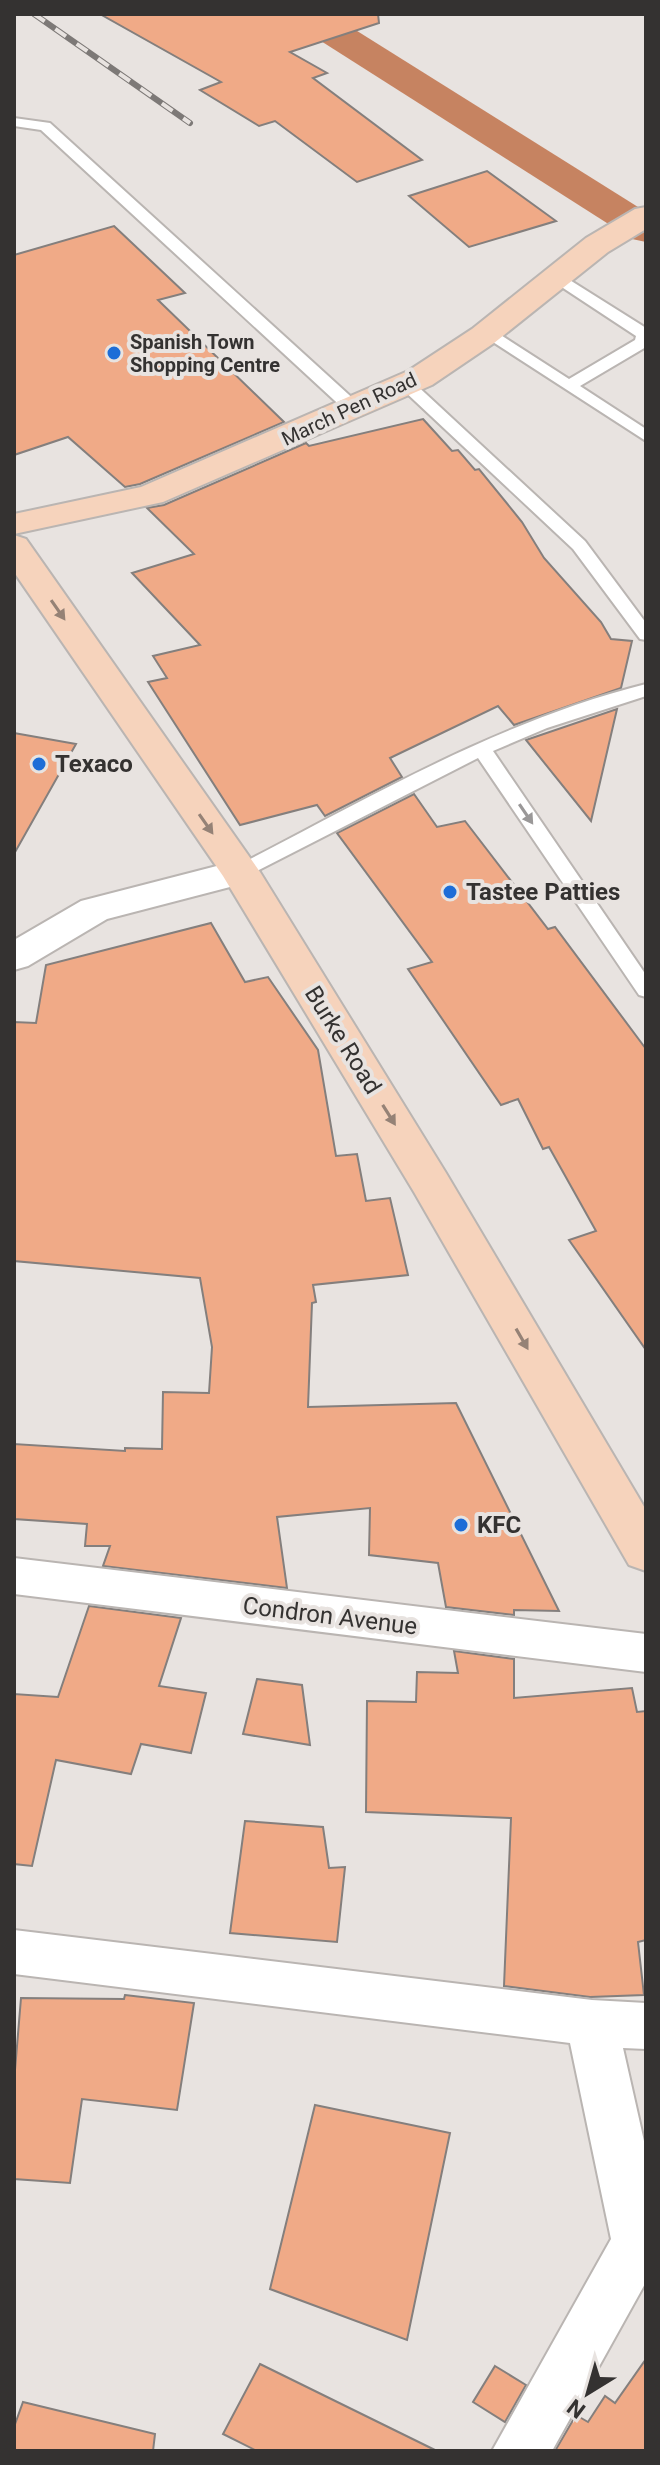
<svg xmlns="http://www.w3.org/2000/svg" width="660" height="2465" font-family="Roboto,sans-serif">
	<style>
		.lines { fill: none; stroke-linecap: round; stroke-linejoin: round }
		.canal { fill: #c68361; fill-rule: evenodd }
		.building { fill: #f0aa87; stroke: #847f7d; stroke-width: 2 }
		.lane-casing { stroke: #bab5b2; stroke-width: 4 }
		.street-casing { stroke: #bab5b2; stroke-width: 4 }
		.secondary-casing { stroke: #bab5b2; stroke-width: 4 }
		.lane { fill: #fff; fill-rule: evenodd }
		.street { fill: #fff; fill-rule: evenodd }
		.secondary { fill: #f6d3bc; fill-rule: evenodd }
		.rail-casing { stroke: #7d7977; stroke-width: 6 }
		.rail { stroke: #e8e3e0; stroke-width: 4; stroke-dasharray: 13; stroke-linecap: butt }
		.oneway { fill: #958276 }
		.oneway2 { fill: #9a9898 }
		.poi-dot { fill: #1d6dd7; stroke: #e8e3e0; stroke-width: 3 }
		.labels { text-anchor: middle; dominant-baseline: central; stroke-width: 8; stroke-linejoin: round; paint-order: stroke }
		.far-poi-label { font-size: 20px; font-weight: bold; fill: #343231; stroke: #e8e3e0; text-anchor: start }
		.far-street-label { font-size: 20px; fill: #343231; stroke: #e8e3e0 }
		.poi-label { font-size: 24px; font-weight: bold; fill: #343231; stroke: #e8e3e0; text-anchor: start }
		.street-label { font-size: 24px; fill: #343231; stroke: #e8e3e0 }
	</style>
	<rect width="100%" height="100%" fill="#e8e3e0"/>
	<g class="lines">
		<path class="canal" d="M 286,14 L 330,14 L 646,212 L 646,242 L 632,239 L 291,22 Z"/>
	</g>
	<g class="building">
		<path d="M 100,14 L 378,14 L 379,23 L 290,52 L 327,73 L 313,78 L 422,160 L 357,182 L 275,121 L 259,126 L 200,90 L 221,82 Z"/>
		<path d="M 487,171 L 556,221 L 469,247 L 409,196 Z"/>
		<path d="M 114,226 L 185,293 L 158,300 L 284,422 L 140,484 L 125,487 L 68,437 L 14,455 L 14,255 Z"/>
		<path d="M 423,419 L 452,451 L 458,450 L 475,470 L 479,469 L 522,522 L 544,558 L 601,622 L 611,639 L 632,641 L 621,688 L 514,725 L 498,706 L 390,758 L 402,777 L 325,816 L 317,805 L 240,825 L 148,682 L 167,678 L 153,656 L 200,645 L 132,573 L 194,554 L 147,508 L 164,505 L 306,443 L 309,446 Z"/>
		<path d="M 617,709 L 591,821 L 526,740 Z"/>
		<path d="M 14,733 L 76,744 L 14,854 Z"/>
		<path d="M 414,794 L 437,827 L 465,821 L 548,929 L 555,927 L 646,1049 L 646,1350 L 569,1240 L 596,1231 L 549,1147 L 543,1149 L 518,1099 L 501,1105 L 408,969 L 432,962 L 337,833 Z"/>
		<path d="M 211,923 L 245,982 L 268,977 L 318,1050 L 336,1156 L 357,1154 L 366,1201 L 390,1198 L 408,1275 L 313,1285 L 316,1302 L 312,1303 L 308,1407 L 456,1403 L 559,1611 L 514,1610 L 514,1615 L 446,1607 L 438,1563 L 369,1555 L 370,1508 L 277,1517 L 287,1588 L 103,1566 L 110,1546 L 85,1546 L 87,1524 L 14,1519 L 14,1444 L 125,1451 L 125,1448 L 162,1449 L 163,1392 L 209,1393 L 212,1347 L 200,1278 L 14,1261 L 14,1022 L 36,1023 L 46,965 Z"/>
		<path d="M 89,1606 L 181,1618 L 159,1686 L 206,1693 L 191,1753 L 141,1744 L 131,1774 L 56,1760 L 32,1866 L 14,1864 L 14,1694 L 58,1697 Z"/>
		<path d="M 454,1651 L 514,1659 L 514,1698 L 632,1688 L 637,1712 L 646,1711 L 646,1940 L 638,1942 L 644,1995 L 590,1997 L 504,1986 L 511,1818 L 366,1812 L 367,1701 L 416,1702 L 417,1672 L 458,1673 Z"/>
		<path d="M 257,1679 L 302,1685 L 310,1745 L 243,1734 Z"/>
		<path d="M 245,1821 L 323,1827 L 329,1868 L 345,1867 L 337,1942 L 230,1933 Z"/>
		<path d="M 125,1995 L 194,2003 L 177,2110 L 82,2099 L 70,2183 L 14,2179 L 14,2082 L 21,1998 L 124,1999 Z"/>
		<path d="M 315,2105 L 450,2133 L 407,2340 L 270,2289 Z"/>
		<path d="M 646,2359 L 646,2451 L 555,2451 L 576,2415 L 588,2422 L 605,2396 L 615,2403 Z"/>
		<path d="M 260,2364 L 437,2451 L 257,2451 L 223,2434 Z"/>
		<path d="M 495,2366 L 526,2385 L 505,2422 L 473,2402 Z"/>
		<path d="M 23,2402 L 155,2434 L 153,2451 L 14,2451 L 14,2427 Z"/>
	</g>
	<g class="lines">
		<defs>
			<g id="lane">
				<path d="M 14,118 L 50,123 L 359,404 L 361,408 L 359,412 L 347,412 L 41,130 L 14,126 Z"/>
				<path d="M 557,272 L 646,328 L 646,347 L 580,386 L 646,429 L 646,441 L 479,333 L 481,330 L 493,330 L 569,379 L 635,340 L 636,336 L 551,280 L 549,277 Z"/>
				<path d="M 406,379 L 412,381 L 585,541 L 646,623 L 646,640 L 640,639 L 573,549 L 400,387 L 398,384 Z"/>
				<path d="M 646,684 L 646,696 L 547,728 L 493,751 L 646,975 L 646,997 L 639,995 L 478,758 L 247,876 L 233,876 L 230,872 L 233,868 C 367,799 499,721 646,684 Z"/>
			</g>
			<g id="street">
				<path d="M 240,860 L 253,863 L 259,872 L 253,881 L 107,919 L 28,966 L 14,970 L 14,940 L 81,901 Z"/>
				<path d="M 14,1558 L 646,1634 L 646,1672 L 14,1594 Z"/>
				<path d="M 14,1930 L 592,2000 L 646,2003 L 646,2049 L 623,2048 L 646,2150 L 646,2282 L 552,2451 L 492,2451 L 611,2239 L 570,2043 L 14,1974 Z"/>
			</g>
			<g id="secondary">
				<path d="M 646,207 L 646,229 L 608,252 L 494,343 L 432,385 L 163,502 L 14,534 L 14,514 L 141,487 L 408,371 L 472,329 L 586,238 L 635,209 Z"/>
				<path d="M 14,535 L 26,539 L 260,872 L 446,1173 L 646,1510 L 646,1571 L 629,1565 L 414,1192 L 223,876 L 14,572 Z"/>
			</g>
		</defs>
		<use href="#lane" class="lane-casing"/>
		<use href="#street" class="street-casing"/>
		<use href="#secondary" class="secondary-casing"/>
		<use href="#lane" class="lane"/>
		<use href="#street" class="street"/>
		<use href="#secondary" class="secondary"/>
		<defs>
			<path id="rail" d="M 34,14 L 190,123"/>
		</defs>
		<use href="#rail" class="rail-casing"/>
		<use href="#rail" class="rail"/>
	</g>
	<defs><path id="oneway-solid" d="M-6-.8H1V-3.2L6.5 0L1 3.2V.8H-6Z" transform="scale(2)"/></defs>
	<g class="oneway">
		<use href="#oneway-solid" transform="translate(58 610) rotate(55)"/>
		<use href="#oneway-solid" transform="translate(206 824) rotate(55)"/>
		<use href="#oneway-solid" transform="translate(389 1115) rotate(58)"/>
		<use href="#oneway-solid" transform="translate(522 1339) rotate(60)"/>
	</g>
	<use class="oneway2" href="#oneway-solid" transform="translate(526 814) rotate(56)"/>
	<g class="poi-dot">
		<circle cx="114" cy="353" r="8"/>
		<circle cx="39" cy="764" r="8"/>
		<circle cx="450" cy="892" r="8"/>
		<circle cx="461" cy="1525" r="8"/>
	</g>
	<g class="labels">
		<g class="far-poi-label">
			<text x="130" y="342">Spanish Town<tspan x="130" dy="23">Shopping Centre</tspan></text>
		</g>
		<g class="far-street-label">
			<text transform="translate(349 409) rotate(-25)">March Pen Road</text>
		</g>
		<g class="poi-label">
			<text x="55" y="764">Texaco</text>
			<text x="466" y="892">Tastee Patties</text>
			<text x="477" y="1525">KFC</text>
		</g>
		<g class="street-label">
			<text transform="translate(343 1040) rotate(58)">Burke Road</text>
			<text transform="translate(330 1616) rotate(7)">Condron Avenue</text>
		</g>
	</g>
	<rect width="660" height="2465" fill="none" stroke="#343231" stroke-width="32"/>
	<g transform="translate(588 2393) rotate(217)" stroke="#e8e3e0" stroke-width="6" paint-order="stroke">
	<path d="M0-6L14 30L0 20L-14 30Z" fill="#343231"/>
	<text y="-12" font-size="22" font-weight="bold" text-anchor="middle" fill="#343231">N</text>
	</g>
</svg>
